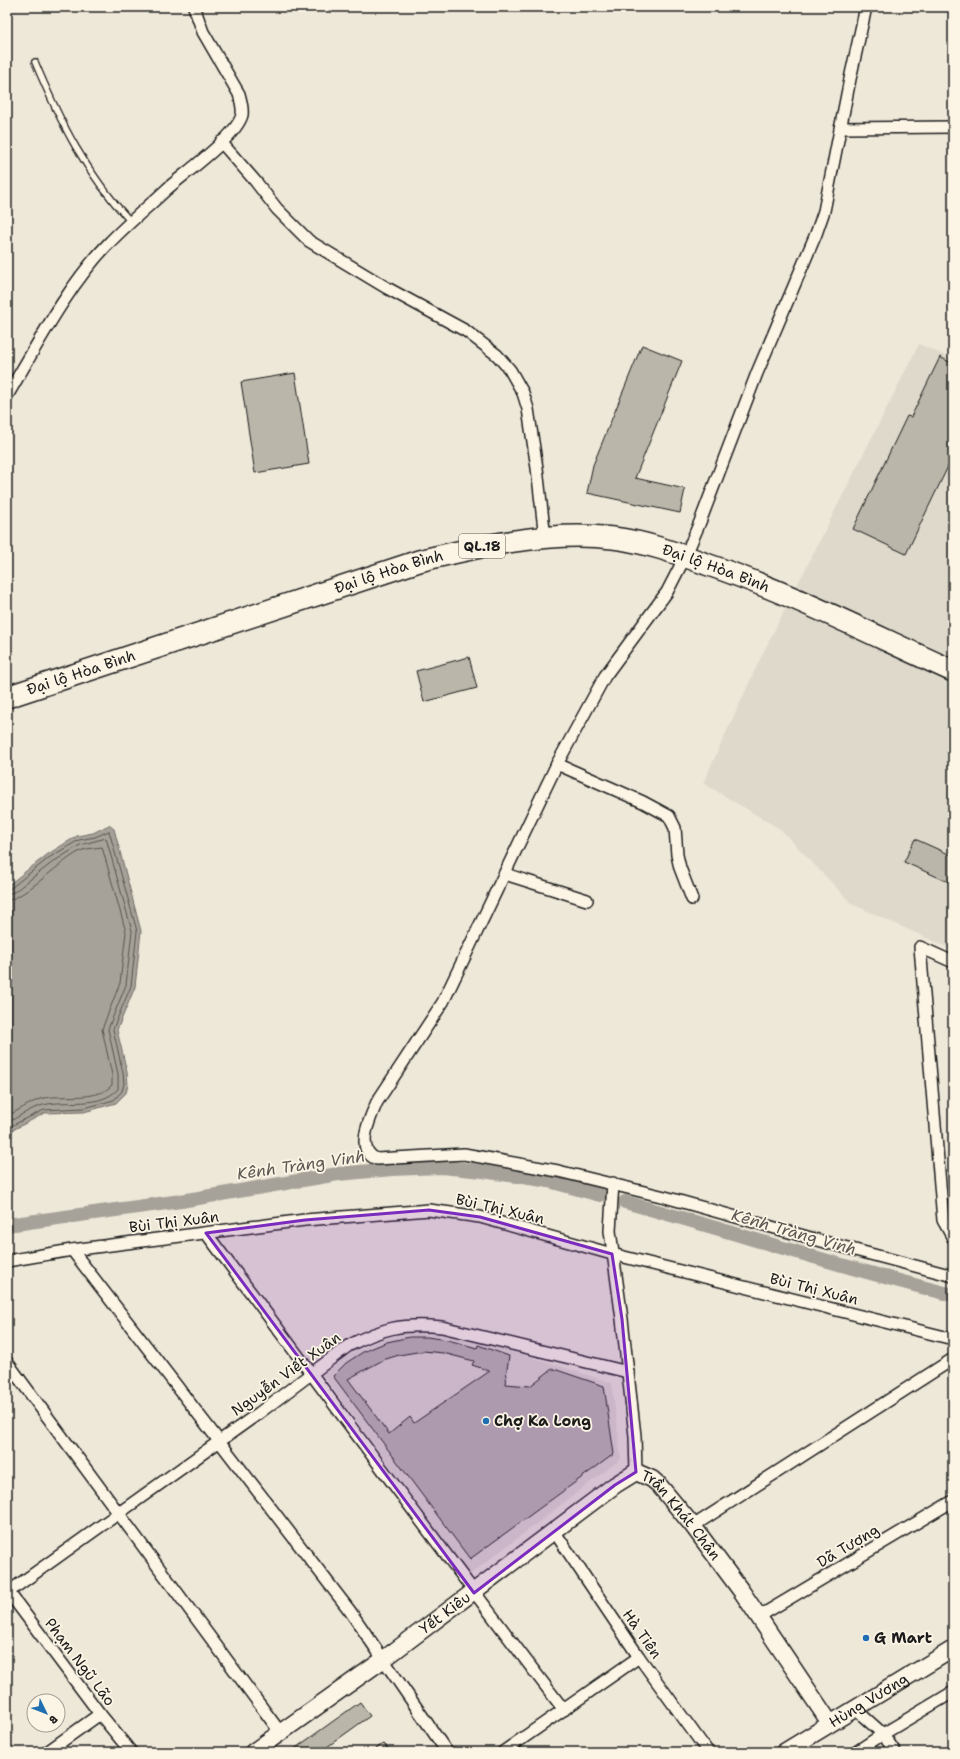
<svg xmlns="http://www.w3.org/2000/svg" width="960" height="1759" font-family="'Shantell Sans',sans-serif">
	<style>
		.built { fill: #ded9cb }
		.water { fill: #a7a299; stroke: #6f6c67 }
		.lines { fill: none; stroke-linecap: round; stroke-linejoin: round }
		.shore { stroke: #54524e; stroke-width: 1 }
		.canal { stroke: #a7a299; stroke-width: 14 }
		.building { fill: #bab6aa; stroke: #1c1c1c; fill-rule: evenodd }
		.lane-casing { stroke: #1c1c1c; stroke-width: 8 }
		.street-casing { stroke: #1c1c1c; stroke-width: 14 }
		.secondary-casing { stroke: #1c1c1c; stroke-width: 19 }
		.highway-casing { stroke: #1c1c1c; stroke-width: 24 }
		.lane { stroke: #fcf5e5; stroke-width: 5.5 }
		.street { stroke: #fcf5e5; stroke-width: 11 }
		.secondary { stroke: #fcf5e5; stroke-width: 16 }
		.highway { stroke: #fcf5e5; stroke-width: 21 }
		.marked { fill: #7b2cbf; fill-opacity: 0.2; stroke: #7b2cbf; stroke-width: 3; stroke-linejoin: round }
		.poi-dot { fill: #1f6fb2; stroke: #fcf5e5; stroke-width: 1.5 }
		.labels { text-anchor: middle; dominant-baseline: central; stroke-width: 3.5; stroke-linejoin: round; paint-order: stroke }
		.shield { fill: #fcf5e5; stroke: #5f5d58; stroke-width: 1 }
		.shield-label { font-size: 14px; font-weight: bold; fill: #1c1c1c }
		.street-label { font-size: 15px; fill: #1c1c1c; stroke: #fcf5e5 }
		.poi-label { font-size: 15px; font-weight: bold; fill: #1c1c1c; stroke: #fcf5e5; text-anchor: start }
		.water-label { font-size: 16px; font-style: italic; fill: #5b5854; stroke: #fcf5e5 }
	</style>
	<rect width="100%" height="100%" fill="#eee8d9"/>
	<filter id="ink" filterUnits="userSpaceOnUse"><feTurbulence type="fractalNoise" baseFrequency=".025" numOctaves="2"/><feDisplacementMap in="SourceGraphic" scale="8" xChannelSelector="R" yChannelSelector="G"/><feConvolveMatrix kernelMatrix="1 2 1 2 8 2 1 2 1" color-interpolation-filters="sRGB"/></filter>
	<g filter="url(#ink)">
		<g class="built">
			<path d="M 919,344 L 953,359 L 953,950 L 852,904 L 780,829 L 703,783 L 762,655 Z"/>
			<path d="M 417,1331 L 460,1337 L 522,1354 L 612,1383 L 621,1459 L 468,1576 L 323,1375 L 348,1355 L 380,1340 Z"/>
		</g>
		<path class="water" d="M 109,825 L 114,829 L 141,931 L 135,987 L 117,1030 L 127,1072 L 128,1085 L 126,1093 L 116,1103 L 84,1112 L 45,1113 L 7,1133 L 7,886 L 48,854 L 77,836 L 93,833 Z"/>
		<g class="lines">
			<g class="shore">
				<path d="M 7,889 L 11,888 L 50,857 L 79,840 L 95,837 L 109,831 L 137,931 L 131,986 L 113,1029 L 123,1073 L 124,1084 L 122,1091 L 114,1100 L 84,1108 L 44,1110 L 7,1128"/>
				<path d="M 7,894 L 14,892 L 53,862 L 80,845 L 106,838 L 132,931 L 126,985 L 108,1029 L 118,1074 L 118,1089 C 99,1109 68,1099 43,1105 C 31,1108 18,1117 7,1123"/>
				<path d="M 7,900 C 24,900 62,858 83,850 C 89,848 96,848 102,847 L 126,932 L 120,983 L 102,1029 L 112,1075 L 112,1085 C 96,1103 60,1093 40,1099 C 29,1103 18,1111 7,1116"/>
			</g>
			<g class="canal">
				<path d="M 625,1202 C 734,1232 843,1268 953,1295"/>
				<path d="M 7,1225 L 181,1201 L 338,1174 L 392,1169 L 441,1167 L 483,1171 L 549,1181 L 600,1195"/>
			</g>
		</g>
		<g class="building">
			<path d="M 642,345 L 682,361 L 635,478 L 685,489 L 680,513 L 587,493 L 593,465 Z"/>
			<path d="M 940,357 L 953,364 L 953,456 L 906,554 L 853,529 L 907,416 L 911,417 Z"/>
			<path d="M 295,373 L 309,464 L 255,473 L 241,382 Z"/>
			<path d="M 469,657 L 477,688 L 424,702 L 416,671 Z"/>
			<path d="M 915,839 L 953,856 L 953,884 L 904,862 Z"/>
			<path d="M 410,1337 L 427,1337 L 448,1340 L 477,1348 L 478,1345 L 509,1356 L 505,1384 L 530,1386 L 552,1369 L 554,1369 L 604,1386 L 614,1454 L 470,1559 L 333,1376 L 346,1363 L 363,1352 L 387,1342 ZM 423,1351 L 443,1353 L 474,1361 L 472,1365 L 490,1371 L 414,1423 L 410,1417 L 389,1434 L 348,1379 L 383,1360 L 399,1355 Z"/>
			<path d="M 360,1702 L 370,1716 L 320,1752 L 290,1752 Z"/>
		</g>
		<g class="lines">
			<defs>
				<g id="lane">
					<path d="M 35,62 C 61,124 85,172 131,222"/>
					<path d="M 378,1752 L 383,1748 L 386,1752"/>
				</g>
				<g id="street">
					<path d="M 866,7 L 850,79 L 824,211 L 816,234 L 757,373 L 700,522 L 685,557 L 667,592 L 605,676 L 557,764 L 443,1002 L 377,1102 C 370,1118 354,1151 377,1159 L 464,1154 L 558,1171 L 665,1197 L 825,1242 L 953,1276"/>
					<path d="M 840,128 L 953,127"/>
					<path d="M 221,142 L 256,182 L 277,209 L 309,241 L 387,288 L 466,331 L 497,355 L 510,370 L 523,393 L 528,409 L 537,468 L 545,538"/>
					<path d="M 7,396 C 37,345 68,285 109,243 C 127,224 148,207 167,189 C 185,173 236,137 242,115 C 243,108 241,101 239,94 L 203,32 L 194,7"/>
					<path d="M 557,764 L 643,802 L 669,816 L 675,828 L 677,855 L 680,868 L 692,899"/>
					<path d="M 505,874 L 587,900"/>
					<path d="M 953,962 L 920,947 L 943,1220 L 953,1238"/>
					<path d="M 613,1183 L 610,1231 L 622,1319 L 635,1436 L 636,1472"/>
					<path d="M 206,1233 C 326,1392 443,1553 564,1710"/>
					<path d="M 72,1250 L 350,1611 L 447,1752"/>
					<path d="M 7,1261 L 72,1250 L 305,1220 L 429,1210 L 480,1217 L 612,1254 L 953,1339"/>
					<path d="M 7,1362 L 280,1732"/>
					<path d="M 693,1526 L 953,1359"/>
					<path d="M 554,1531 L 639,1657 L 708,1752"/>
					<path d="M 7,1590 L 100,1714 L 131,1752"/>
					<path d="M 7,1593 L 259,1413 L 348,1346 C 382,1328 403,1323 442,1327 L 628,1372"/>
					<path d="M 758,1617 L 953,1501"/>
					<path d="M 854,1708 L 883,1734 L 895,1752"/>
					<path d="M 47,1752 L 100,1714"/>
					<path d="M 503,1752 L 639,1657"/>
					<path d="M 856,1752 L 883,1734 L 953,1692"/>
				</g>
				<g id="secondary">
					<path id="s1" d="M 253,1752 L 384,1659 L 615,1485 L 636,1472 L 652,1479 L 659,1485 L 693,1526 L 742,1592 L 830,1723"/>
					<path id="s2" d="M 784,1752 L 953,1649"/>
				</g>
				<g id="highway">
					<path id="s3" d="M 7,697 L 419,561 C 481,546 550,530 613,538 C 646,542 676,553 706,564 C 791,593 871,634 953,671"/>
				</g>
			</defs>
			<use href="#lane" class="lane-casing"/>
			<use href="#street" class="street-casing"/>
			<use href="#secondary" class="secondary-casing"/>
			<use href="#highway" class="highway-casing"/>
			<use href="#lane" class="lane"/>
			<use href="#street" class="street"/>
			<use href="#secondary" class="secondary"/>
			<use href="#highway" class="highway"/>
		</g>
	</g>
	<path class="marked" d="M 429,1210 L 480,1217 L 612,1254 L 622,1319 L 636,1472 L 615,1485 L 474,1593 L 206,1233 L 305,1220 Z"/>
	<g class="poi-dot">
		<circle cx="486" cy="1421" r="4"/>
		<circle cx="866" cy="1638" r="4"/>
	</g>
	<g class="labels">
		<rect class="shield" x="459" y="534" width="46" height="24" rx="3"/>
		<g class="shield-label">
			<text x="482" y="546">QL.18</text>
		</g>
		<g class="street-label">
			<text stroke="none"><textPath href="#s3" startOffset="738">Đại lộ Hòa Bình</textPath></text>
			<text stroke="none"><textPath href="#s3" startOffset="402">Đại lộ Hòa Bình</textPath></text>
			<text stroke="none"><textPath href="#s3" startOffset="78">Đại lộ Hòa Bình</textPath></text>
			<text transform="translate(500 1209) rotate(13)">Bùi Thị Xuân</text>
			<text transform="translate(174 1222) rotate(-7)">Bùi Thị Xuân</text>
			<text transform="translate(814 1289) rotate(14)">Bùi Thị Xuân</text>
			<text transform="translate(286 1374) rotate(-36)">Nguyễn Viết Xuân</text>
			<text stroke="none"><textPath href="#s1" startOffset="538">Trần Khát Chân</textPath></text>
			<text transform="translate(848 1546) rotate(-31)">Dã Tượng</text>
			<text stroke="none"><textPath href="#s1" startOffset="237">Yết Kiêu</textPath></text>
			<text transform="translate(642 1634) rotate(55)">Hà Tiên</text>
			<text transform="translate(80 1662) rotate(53)">Phạm Ngũ Lão</text>
			<text stroke="none"><textPath href="#s2" startOffset="99">Hùng Vương</textPath></text>
		</g>
		<g class="poi-label">
			<text x="494" y="1421">Chợ Ka Long</text>
			<text x="874" y="1638">G Mart</text>
		</g>
		<g class="water-label">
			<text transform="translate(301 1165) rotate(-8)">Kênh Tràng Vinh</text>
			<text transform="translate(794 1232) rotate(16)">Kênh Tràng Vinh</text>
		</g>
	</g>
	<rect width="960" height="1759" fill="none" stroke="#fcf5e5" stroke-width="24"/>
	<rect x="12" y="12" width="936" height="1735" fill="none" stroke="#1c1c1c" stroke-width="1.5" filter="url(#ink)"/>
	<g transform="translate(46 1713) rotate(133)"><circle r="19" fill="#fcf5e5" stroke="#a29e95"/>
	<path d="M0-3L7 15L0 10L-7 15Z" fill="#1f6fb2"/>
	<text y="-6" font-size="11" font-weight="bold" text-anchor="middle" fill="#1c1c1c">B</text>
	</g>
</svg>
